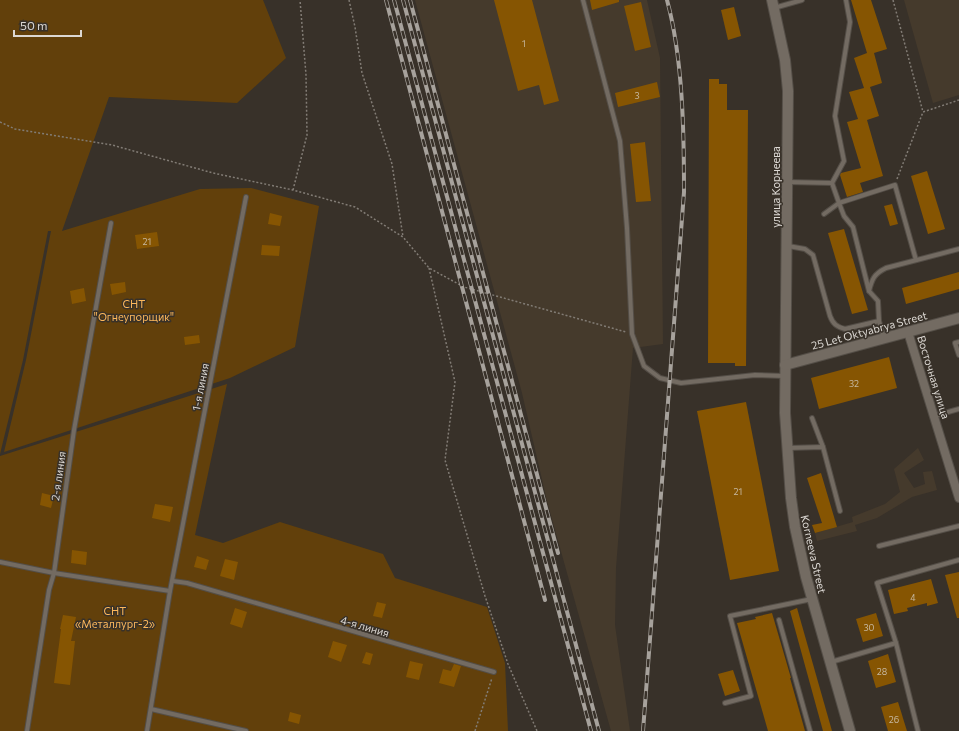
<svg xmlns="http://www.w3.org/2000/svg" width="959" height="731" font-family="Commissioner,sans-serif">
	<style>
		.built { fill: #453a2c }
		.green { fill: #62400b }
		.building { fill: #865502 }
		.lines { fill: none; stroke-linecap: round; stroke-linejoin: round }
		.service-casing { stroke: #544e47; stroke-width: 6 }
		.minor-casing { stroke: #544e47; stroke-width: 10 }
		.tertiary-casing { stroke: #544e47; stroke-width: 12 }
		.path { stroke: #827c75; stroke-width: 1.5; stroke-dasharray: 2 2; stroke-linecap: butt }
		.service { stroke: #736b62; stroke-width: 4 }
		.minor { stroke: #736b62; stroke-width: 8 }
		.tertiary { stroke: #736b62; stroke-width: 10 }
		.rail-casing { stroke: #a7a29c; stroke-width: 4 }
		.rail { stroke: #383129; stroke-width: 2.5; stroke-dasharray: 8; stroke-linecap: butt }
		.labels { text-anchor: middle; dominant-baseline: central; stroke-width: 3; stroke-linejoin: round; paint-order: stroke }
		.number-label { font-size: 9px; fill: #c6b79f }
		.street-label { font-size: 11px; fill: #dcd8d3; stroke: #383129 }
		.park-label { font-size: 11px; fill: #fdb85b; stroke: #383129 }
	</style>
	<rect width="100%" height="100%" fill="#383129"/>
	<g class="built">
		<path d="M 415,0 L 647,0 L 660,58 L 663,344 L 633,348 L 616,568 L 615,625 L 630,731 L 611,731 L 547,501 L 522,393 Z"/>
		<path d="M 904,0 L 959,0 L 959,95 L 933,103 Z"/>
		<path d="M 918,448 L 924,460 L 904,473 L 914,488 L 925,484 L 923,472 L 932,471 L 937,490 L 912,497 L 877,518 L 855,525 L 857,531 L 817,541 L 815,533 L 853,522 L 852,517 L 885,504 L 900,492 L 894,469 Z"/>
	</g>
	<g class="green">
		<path d="M 0,0 L 263,0 L 286,58 L 237,103 L 109,97 L 62,231 L 200,189 L 251,188 L 319,206 L 295,347 L 230,378 L 4,452 L 26,360 L 51,231 L 48,231 L 23,360 L 0,454 Z"/>
		<path d="M 227,384 L 195,535 L 223,543 L 280,522 L 383,554 L 395,578 L 487,607 L 505,663 L 508,731 L 0,731 L 0,456 Z"/>
	</g>
	<g class="building">
		<path d="M 494,0 L 532,0 L 559,101 L 544,105 L 539,85 L 518,91 Z"/>
		<path d="M 590,0 L 619,0 L 619,2 L 592,10 Z"/>
		<path d="M 851,0 L 871,0 L 887,49 L 874,53 L 882,83 L 870,87 L 879,116 L 867,120 L 883,176 L 860,183 L 863,192 L 847,197 L 840,175 L 841,173 L 861,168 L 847,122 L 858,119 L 849,92 L 864,88 L 854,58 L 867,53 Z"/>
		<path d="M 641,2 L 651,47 L 635,51 L 624,6 Z"/>
		<path d="M 734,7 L 741,36 L 728,40 L 721,10 Z"/>
		<path d="M 709,79 L 719,79 L 719,84 L 727,84 L 727,110 L 748,110 L 746,366 L 735,366 L 735,363 L 708,363 Z"/>
		<path d="M 657,82 L 660,97 L 618,107 L 615,93 Z"/>
		<path d="M 645,142 L 651,201 L 636,202 L 630,144 Z"/>
		<path d="M 927,171 L 945,229 L 928,234 L 911,176 Z"/>
		<path d="M 892,204 L 898,224 L 890,226 L 884,206 Z"/>
		<path d="M 270,213 L 282,216 L 280,226 L 268,224 Z"/>
		<path d="M 844,229 L 868,310 L 852,314 L 828,233 Z"/>
		<path d="M 157,232 L 159,246 L 137,249 L 135,235 Z"/>
		<path d="M 262,245 L 280,246 L 279,256 L 261,255 Z"/>
		<path d="M 959,272 L 959,289 L 906,304 L 902,288 Z"/>
		<path d="M 125,282 L 126,292 L 112,295 L 110,284 Z"/>
		<path d="M 84,288 L 86,301 L 72,304 L 70,291 Z"/>
		<path d="M 199,335 L 200,343 L 185,345 L 184,337 Z"/>
		<path d="M 889,357 L 897,388 L 819,409 L 811,378 Z"/>
		<path d="M 746,402 L 779,571 L 730,580 L 697,411 Z"/>
		<path d="M 821,473 L 837,527 L 815,533 L 812,525 L 822,523 L 807,478 Z"/>
		<path d="M 42,493 L 54,496 L 51,508 L 40,505 Z"/>
		<path d="M 155,504 L 173,507 L 170,522 L 152,518 Z"/>
		<path d="M 72,550 L 87,552 L 86,565 L 71,563 Z"/>
		<path d="M 197,556 L 209,560 L 206,570 L 194,567 Z"/>
		<path d="M 225,559 L 238,562 L 234,580 L 220,576 Z"/>
		<path d="M 959,572 L 959,618 L 957,618 L 945,575 Z"/>
		<path d="M 931,579 L 938,603 L 927,606 L 927,603 L 907,608 L 908,611 L 894,614 L 888,590 Z"/>
		<path d="M 377,602 L 386,604 L 382,618 L 373,616 Z"/>
		<path d="M 235,608 L 247,612 L 242,628 L 230,624 Z"/>
		<path d="M 797,608 L 832,731 L 823,731 L 790,611 Z"/>
		<path d="M 772,613 L 791,678 L 790,678 L 805,731 L 768,731 L 737,623 L 756,619 L 755,617 Z"/>
		<path d="M 876,613 L 883,636 L 863,642 L 856,619 Z"/>
		<path d="M 63,615 L 76,617 L 71,641 L 75,641 L 70,685 L 54,683 L 61,629 L 60,629 Z"/>
		<path d="M 333,641 L 347,645 L 341,662 L 328,657 Z"/>
		<path d="M 366,652 L 373,654 L 370,665 L 362,663 Z"/>
		<path d="M 888,654 L 896,682 L 876,688 L 868,661 Z"/>
		<path d="M 410,661 L 423,664 L 419,680 L 406,677 Z"/>
		<path d="M 454,664 L 461,666 L 454,687 L 439,683 L 443,669 L 451,671 Z"/>
		<path d="M 733,670 L 740,691 L 725,696 L 718,674 Z"/>
		<path d="M 898,702 L 907,731 L 888,731 L 881,707 Z"/>
		<path d="M 290,712 L 301,715 L 299,724 L 288,721 Z"/>
	</g>
	<g class="lines">
		<defs>
			<g id="service">
				<path d="M 583,0 L 620,141 L 627,228 L 632,334 L 644,366 L 660,378 L 681,383 L 755,375 L 785,376"/>
				<path d="M 774,8 L 802,0"/>
				<path d="M 787,182 L 832,183 L 844,161 L 835,116 L 850,22 L 846,0"/>
				<path d="M 824,214 L 839,203 L 832,183"/>
				<path d="M 788,246 L 805,249 L 813,255 L 830,316 C 833,324 837,327 845,329 L 879,321 L 884,338"/>
				<path d="M 869,291 L 853,227 L 844,216 L 839,203 L 895,185 L 916,260"/>
				<path d="M 879,321 L 878,301 L 869,291 C 872,279 874,274 886,268 L 959,249"/>
				<path d="M 959,342 L 955,343 L 959,355"/>
				<path d="M 934,416 L 959,409"/>
				<path d="M 812,418 L 823,447"/>
				<path d="M 787,448 L 823,447 L 840,511"/>
				<path d="M 879,546 L 959,526"/>
				<path d="M 0,562 L 54,573 L 170,591"/>
				<path d="M 173,581 L 187,583 L 494,672"/>
				<path d="M 779,620 L 810,731"/>
				<path d="M 831,662 L 896,643"/>
				<path d="M 725,703 L 751,696 L 730,616 L 812,599"/>
				<path d="M 151,709 L 246,731"/>
				<path d="M 27,731 L 49,590 L 54,573 L 74,430 L 111,223"/>
				<path d="M 147,731 L 170,591 L 246,197"/>
				<path d="M 918,731 L 896,643 L 877,583 L 959,560"/>
			</g>
			<path id="minor" d="M 908,332 L 959,498"/>
			<g id="tertiary">
				<path d="M 772,0 L 785,60 L 788,91 L 785,413 L 791,498 L 795,527 L 806,577 L 850,731"/>
				<path d="M 785,365 L 959,318"/>
			</g>
		</defs>
		<use href="#service" class="service-casing"/>
		<use href="#minor" class="minor-casing"/>
		<use href="#tertiary" class="tertiary-casing"/>
		<g class="path">
			<path d="M 349,0 L 355,27 L 362,73 L 392,164 L 403,237"/>
			<path d="M 893,0 L 923,112"/>
			<path d="M 0,122 L 15,129 L 112,145 L 213,173 L 293,190 L 355,207 L 403,237 L 429,268 L 464,287 L 626,332"/>
			<path d="M 897,179 L 923,112 L 959,100"/>
			<path d="M 293,190 L 307,135 L 306,75 L 300,0"/>
			<path d="M 429,268 L 455,382 L 445,460 L 485,596 L 508,664 L 537,731"/>
			<path d="M 475,731 L 492,678"/>
		</g>
		<use href="#service" class="service"/>
		<use href="#minor" class="minor"/>
		<use href="#tertiary" class="tertiary"/>
		<defs>
			<g id="rail">
				<path d="M 386,0 L 545,600"/>
				<path d="M 394,0 L 591,731"/>
				<path d="M 403,0 L 599,731"/>
				<path d="M 410,0 L 558,553"/>
				<path d="M 643,731 L 684,192 C 684,132 683,59 667,0"/>
			</g>
		</defs>
		<use href="#rail" class="rail-casing"/>
		<use href="#rail" class="rail"/>
	</g>
	<g class="labels">
		<g class="number-label">
			<text x="524" y="43">1</text>
			<text x="637" y="95">3</text>
			<text x="147" y="241">21</text>
			<text x="854" y="383">32</text>
			<text x="738" y="491">21</text>
			<text x="913" y="597">4</text>
			<text x="869" y="627">30</text>
			<text x="882" y="671">28</text>
			<text x="894" y="719">26</text>
		</g>
		<g class="street-label">
			<text transform="translate(775 187) rotate(-90)">улица Корнеева</text>
			<text transform="translate(869 330) rotate(-15)">25 Let Oktyabrya Street</text>
			<text transform="translate(934 377) rotate(73)">Восточная улица</text>
			<text transform="translate(200 387) rotate(-79)">1-я линия</text>
			<text transform="translate(58 476) rotate(-82)">2-я линия</text>
			<text transform="translate(814 554) rotate(77)">Korneeva Street</text>
			<text transform="translate(365 626) rotate(16)">4-я линия</text>
		</g>
		<g class="park-label">
			<text x="134" y="303">СНТ<tspan x="134" dy="13">"Огнеупорщик"</tspan></text>
			<text x="115" y="610">СНТ<tspan x="115" dy="13">«Металлург-2»</tspan></text>
		</g>
	</g>
	<path d="M14 30v6h67v-6" fill="none" stroke="#dcd8d3" stroke-width="2"/>
	<text x="20" y="30" font-size="12" fill="#dcd8d3" stroke="#383129" stroke-width="3" paint-order="stroke">50 m</text>
</svg>
